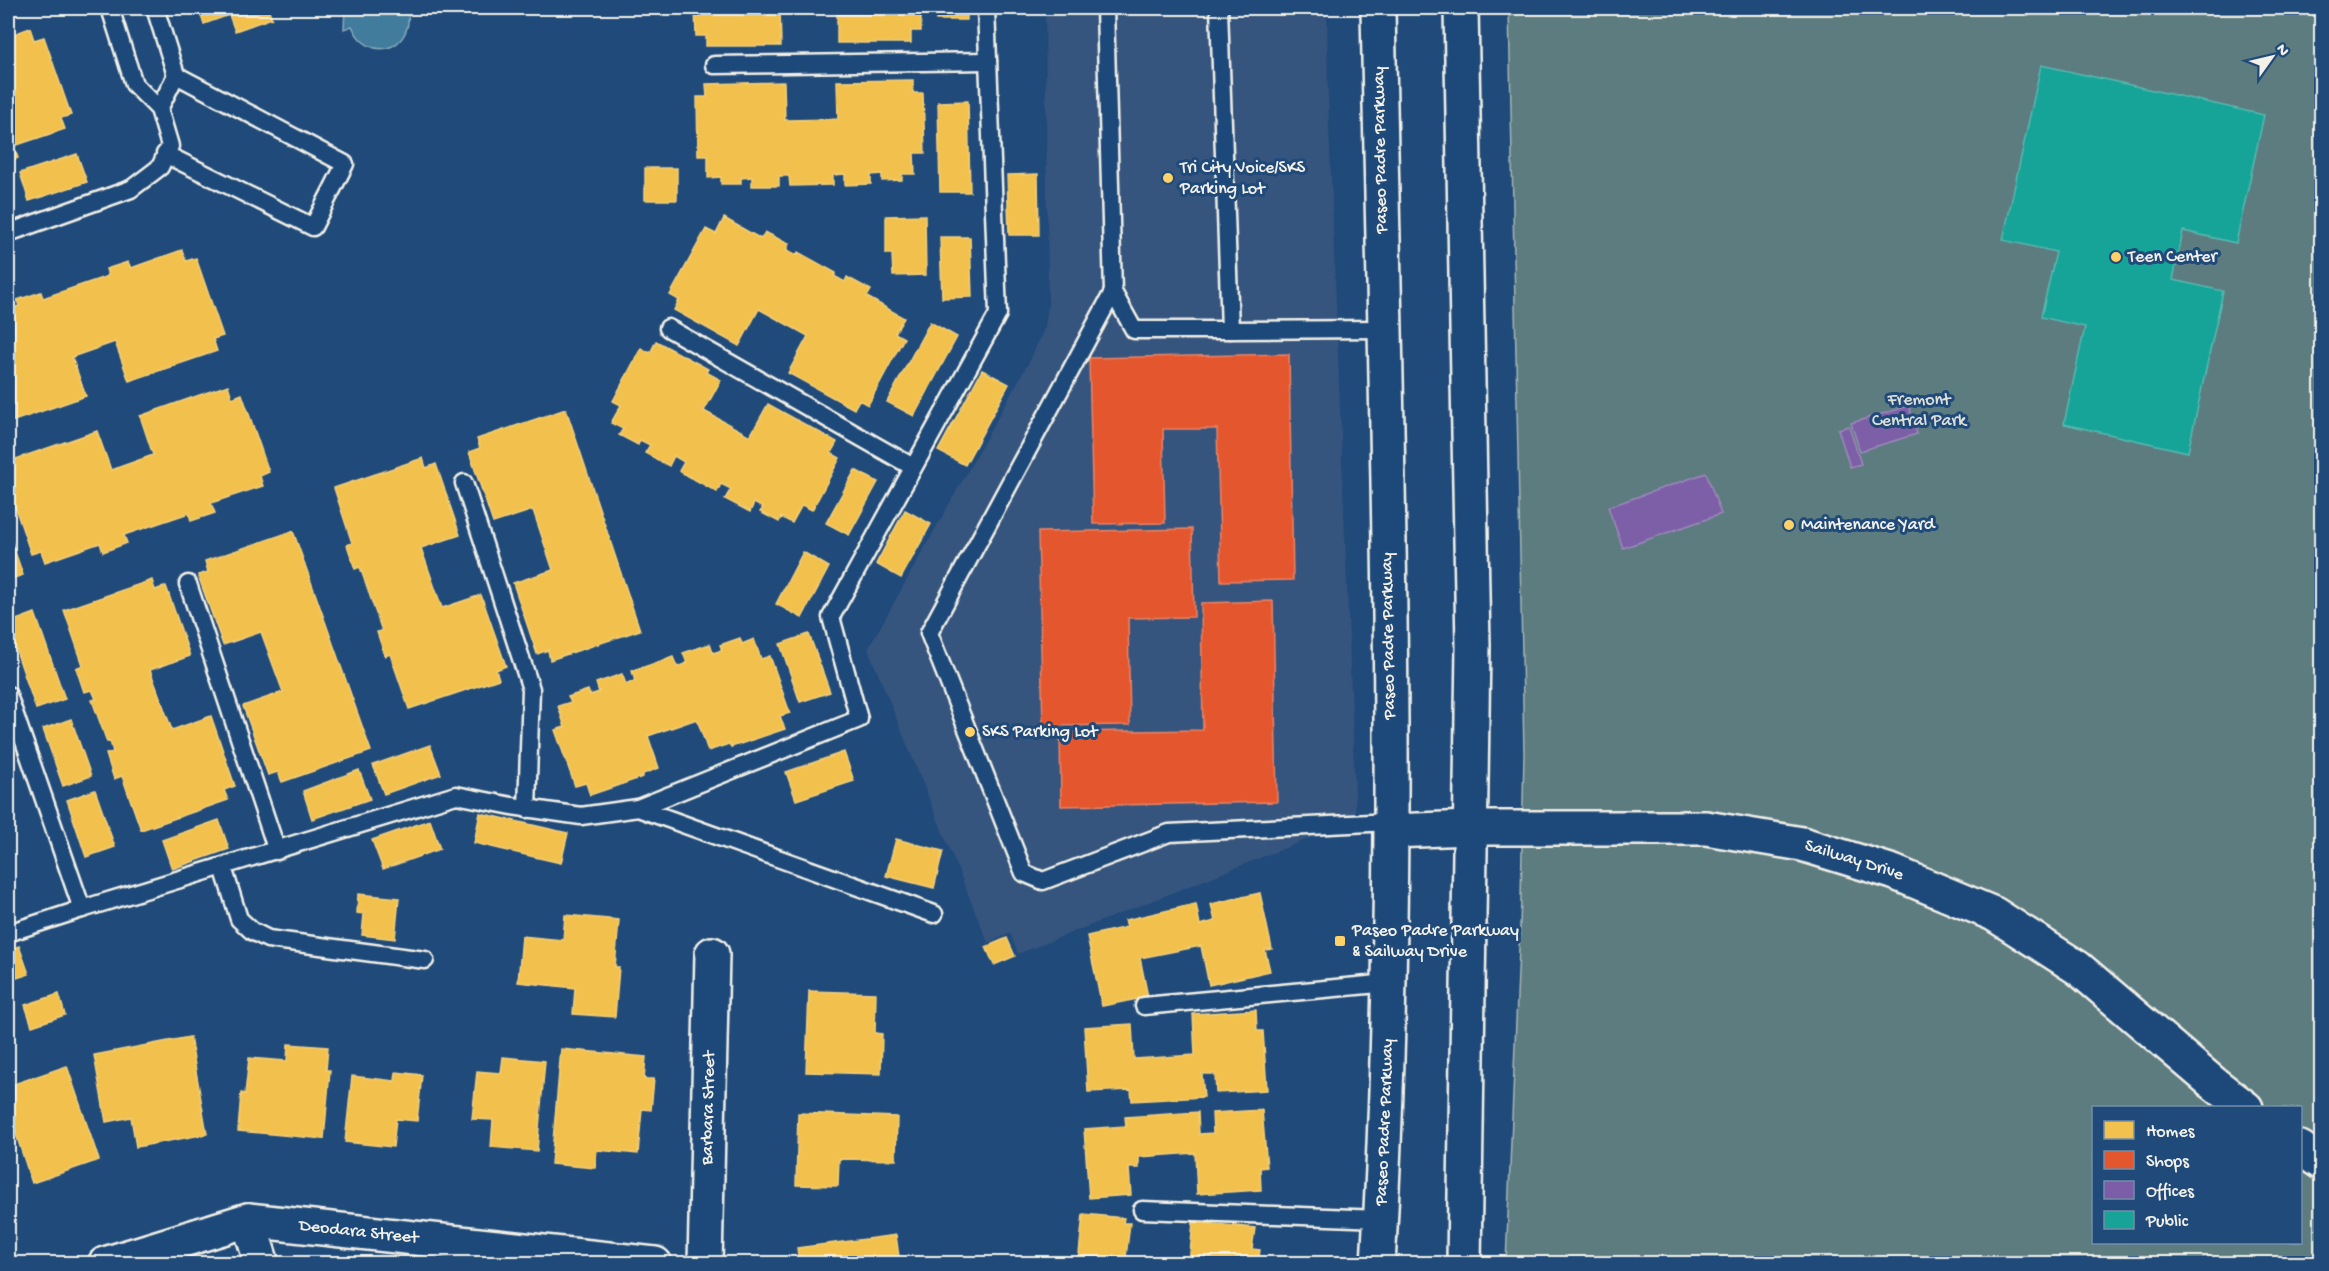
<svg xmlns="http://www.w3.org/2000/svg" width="2329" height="1271" font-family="'Gochi Hand',sans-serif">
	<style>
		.built { fill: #35557e }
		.green { fill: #5b7b80; stroke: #a8b6b4; stroke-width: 1.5; fill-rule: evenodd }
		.water { fill: #427b9d; stroke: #89aabb; stroke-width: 1.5 }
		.homes { fill: #f2c14e; stroke: #f3cf7c; stroke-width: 1.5 }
		.shops { fill: #e4572e; stroke: #e98566; stroke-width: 1.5 }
		.offices { fill: #7b5ea7; stroke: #9f8aba; stroke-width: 1.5 }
		.public { fill: #17a398; stroke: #59bab0; stroke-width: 1.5 }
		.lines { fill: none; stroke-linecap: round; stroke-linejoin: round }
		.service-casing { stroke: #f4f1e8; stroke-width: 21 }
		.minor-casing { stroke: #f4f1e8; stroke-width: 38 }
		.secondary-casing { stroke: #f4f1e8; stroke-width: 38 }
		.service { stroke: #1f4a7a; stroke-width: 16 }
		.minor { stroke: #1f4a7a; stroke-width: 33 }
		.secondary { stroke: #1f4a7a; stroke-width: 33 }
		.poi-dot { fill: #ffd166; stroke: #1f4a7a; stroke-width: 2 }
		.labels { text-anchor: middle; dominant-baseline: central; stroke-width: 6; stroke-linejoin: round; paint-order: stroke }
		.street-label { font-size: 18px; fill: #f4f1e8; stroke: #1f4a7a }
		.poi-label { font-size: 18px; fill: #f4f1e8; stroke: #1f4a7a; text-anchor: start }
		.park-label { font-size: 18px; fill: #dddfd8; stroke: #1f4a7a }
	</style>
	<rect width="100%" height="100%" fill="#1f4a7a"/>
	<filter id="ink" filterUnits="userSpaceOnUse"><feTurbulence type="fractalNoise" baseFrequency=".0167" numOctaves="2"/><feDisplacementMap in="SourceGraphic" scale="12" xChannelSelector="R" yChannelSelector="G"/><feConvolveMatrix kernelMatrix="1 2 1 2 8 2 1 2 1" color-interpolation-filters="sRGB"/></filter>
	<g filter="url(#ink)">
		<path class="built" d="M 1045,8 L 1327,8 L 1328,99 L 1356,820 L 1018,954 L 1010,933 L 988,943 L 868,649 L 1030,360 L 1045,327 L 1048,305 Z"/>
		<path class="green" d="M 1509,8 L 2321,8 L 2321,1263 L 1506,1264 L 1521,900 L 1524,753 ZM 2094,1108 L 2300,1108 L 2300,1242 L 2094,1242 Z"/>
		<path class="water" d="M 345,8 L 398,8 L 400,14 L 408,11 C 413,51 368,64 352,26 L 344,29 Z"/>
		<g class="homes">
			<path d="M 198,8 L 268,8 L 272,18 L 235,31 L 229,15 L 204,24 Z"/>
			<path d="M 695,8 L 780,8 L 781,46 L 706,46 L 706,36 L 696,36 Z"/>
			<path d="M 837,8 L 921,8 L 921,31 L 911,31 L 911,43 L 837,43 Z"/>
			<rect x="936" y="8" width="31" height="12"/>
			<path d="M 30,28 L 34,40 L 44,37 L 71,115 L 61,118 L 65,129 L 14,146 L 18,158 L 8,162 L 8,36 Z"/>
			<path d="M 913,80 L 913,93 L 923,93 L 925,153 L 914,153 L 915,174 L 902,174 L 902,180 L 882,181 L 882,174 L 871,175 L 871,184 L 845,185 L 845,174 L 833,175 L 833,185 L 790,186 L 789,176 L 779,176 L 779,186 L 752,186 L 752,177 L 741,178 L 741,184 L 721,184 L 721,177 L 708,178 L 708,156 L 698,156 L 697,97 L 707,97 L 706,84 L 784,82 L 785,120 L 838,119 L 837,81 Z"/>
			<path d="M 968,101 L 970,192 L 940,192 L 938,102 Z"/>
			<path d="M 77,154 L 87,182 L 29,201 L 20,173 Z"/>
			<rect x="645" y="168" width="32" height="32"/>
			<path d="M 1038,174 L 1039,235 L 1009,235 L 1007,175 Z"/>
			<path d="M 925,215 L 926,275 L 893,276 L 892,254 L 886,254 L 886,216 Z"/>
			<path d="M 724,218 L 761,239 L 765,232 L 789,244 L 786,250 L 797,255 L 798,252 L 836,273 L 834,276 L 845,282 L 847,277 L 871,290 L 867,297 L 904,318 L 895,333 L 904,338 L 868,405 L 859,400 L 854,409 L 788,373 L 808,336 L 759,309 L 739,346 L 674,310 L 679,300 L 670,295 L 706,229 L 716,234 Z"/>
			<path d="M 940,237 L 970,237 L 972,297 L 942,298 Z"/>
			<path d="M 182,250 L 186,261 L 196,258 L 223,336 L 213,339 L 217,351 L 129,381 L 115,342 L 72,357 L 86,396 L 8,423 L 8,310 L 19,306 L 17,300 L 41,292 L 43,298 L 108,276 L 106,269 L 128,262 L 131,268 Z"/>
			<path d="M 930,322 L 957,337 L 914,416 L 887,402 Z"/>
			<path d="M 656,341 L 708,369 L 706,372 L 721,380 L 704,411 L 750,436 L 768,404 L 837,442 L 831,453 L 840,458 L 812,510 L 802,505 L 792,523 L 781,517 L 779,522 L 760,512 L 763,508 L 754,503 L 750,512 L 725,499 L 731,489 L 721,484 L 717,492 L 679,471 L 684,462 L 674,456 L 669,466 L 645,453 L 650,445 L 640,440 L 638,445 L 619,435 L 623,429 L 611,423 L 621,405 L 613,401 L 641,348 L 650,353 Z"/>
			<path d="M 982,370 L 1009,384 L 965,465 L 938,451 Z"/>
			<path d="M 228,385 L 232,398 L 242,394 L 269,472 L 260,476 L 263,486 L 211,503 L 215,513 L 191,521 L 189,513 L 124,535 L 127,543 L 103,552 L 100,543 L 45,562 L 41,551 L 31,554 L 8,487 L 8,475 L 14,473 L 10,461 L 97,431 L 111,470 L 153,455 L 140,416 Z"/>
			<path d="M 566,409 L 640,630 L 550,660 L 548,650 L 537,654 L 513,583 L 553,570 L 533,510 L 493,523 L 469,452 L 480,448 L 477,439 Z"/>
			<path d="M 423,458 L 426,468 L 436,464 L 460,535 L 421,548 L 442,608 L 481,595 L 506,666 L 496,670 L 499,679 L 409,709 L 390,654 L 385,656 L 377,632 L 382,631 L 360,567 L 355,569 L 347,545 L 352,543 L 334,488 Z"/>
			<path d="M 855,470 L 878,482 L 849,535 L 826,523 Z"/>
			<path d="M 905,510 L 931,524 L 901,578 L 876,564 Z"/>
			<path d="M 8,531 L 23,575 L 8,580 Z"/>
			<path d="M 293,531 L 371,751 L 282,782 L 278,772 L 268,775 L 243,706 L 283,692 L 261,632 L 223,645 L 198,575 L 208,572 L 205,561 Z"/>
			<path d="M 803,552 L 829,567 L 802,618 L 776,604 Z"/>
			<path d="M 152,580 L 155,590 L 166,586 L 190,656 L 150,670 L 172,730 L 211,716 L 235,786 L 224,790 L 228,800 L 141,830 L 122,776 L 114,779 L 106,754 L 113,752 L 110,741 L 107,742 L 92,700 L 96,699 L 92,690 L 84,692 L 76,668 L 83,665 L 64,610 Z"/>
			<path d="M 35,613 L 65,699 L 36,709 L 8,627 L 8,623 Z"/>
			<path d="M 809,634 L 830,692 L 800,702 L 780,644 Z"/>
			<path d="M 740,638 L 742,644 L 754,639 L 761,659 L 770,656 L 790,713 L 780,716 L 785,729 L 731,747 L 729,744 L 708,751 L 697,719 L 648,736 L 659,768 L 643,774 L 643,777 L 590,795 L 586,783 L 575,786 L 555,730 L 565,727 L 558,706 L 571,702 L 568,697 L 588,690 L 590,695 L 599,692 L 596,683 L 622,674 L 626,684 L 635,681 L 632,671 L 673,657 L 677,667 L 687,663 L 683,653 L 710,644 L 713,653 L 722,650 L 720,645 Z"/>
			<path d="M 71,719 L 91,776 L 63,786 L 43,729 Z"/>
			<path d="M 430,745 L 441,774 L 384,794 L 373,765 Z"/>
			<path d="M 844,752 L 854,781 L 796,800 L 786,772 Z"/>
			<path d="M 359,770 L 370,799 L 312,819 L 303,791 Z"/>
			<path d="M 95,790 L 115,847 L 86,857 L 67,800 Z"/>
			<path d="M 480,813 L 568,833 L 561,863 L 474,843 Z"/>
			<path d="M 219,820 L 229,849 L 172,869 L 162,840 Z"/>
			<path d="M 430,820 L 440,849 L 383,869 L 372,840 Z"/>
			<path d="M 896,839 L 943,851 L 934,888 L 886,876 Z"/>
			<path d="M 1260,893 L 1272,949 L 1265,950 L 1270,971 L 1209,985 L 1201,946 L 1140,958 L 1148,997 L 1102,1006 L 1087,936 L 1127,927 L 1125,920 L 1196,904 L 1200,925 L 1215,921 L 1211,904 Z"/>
			<path d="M 358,894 L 399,898 L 395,939 L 362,935 L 364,914 L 357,913 Z"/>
			<path d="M 565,915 L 619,920 L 615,967 L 619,967 L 615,1017 L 573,1014 L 575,988 L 518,982 L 522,936 L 563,940 Z"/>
			<path d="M 1007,938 L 1015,956 L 994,965 L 986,947 Z"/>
			<path d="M 19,946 L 29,974 L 8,981 L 8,950 Z"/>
			<path d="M 809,991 L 876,993 L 875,1033 L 882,1034 L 881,1074 L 806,1072 Z"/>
			<path d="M 59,994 L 65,1015 L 32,1026 L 25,1005 Z"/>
			<path d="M 1256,1010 L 1257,1031 L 1263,1031 L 1267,1090 L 1216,1093 L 1215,1074 L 1202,1074 L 1204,1097 L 1132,1101 L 1131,1090 L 1088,1092 L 1084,1027 L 1132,1024 L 1134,1059 L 1195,1055 L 1193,1014 Z"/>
			<path d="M 190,1037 L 207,1134 L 136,1147 L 131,1117 L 106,1122 L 94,1055 Z"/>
			<path d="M 288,1044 L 328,1047 L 326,1070 L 330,1070 L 324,1139 L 238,1131 L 241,1093 L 245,1094 L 249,1058 L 287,1061 Z"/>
			<path d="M 561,1049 L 646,1057 L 644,1079 L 654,1079 L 651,1110 L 642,1109 L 638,1154 L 597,1150 L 595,1168 L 551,1164 Z"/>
			<path d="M 503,1057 L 545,1061 L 537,1151 L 491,1147 L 493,1120 L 472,1119 L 477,1071 L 501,1073 Z"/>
			<path d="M 67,1066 L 99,1160 L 32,1183 L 8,1110 L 8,1086 Z"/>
			<path d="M 396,1072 L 422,1075 L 417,1121 L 396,1119 L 393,1147 L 345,1142 L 352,1076 L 395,1081 Z"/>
			<path d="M 1262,1110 L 1267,1167 L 1260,1168 L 1261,1190 L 1197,1194 L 1195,1153 L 1139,1157 L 1139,1168 L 1129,1168 L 1131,1195 L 1089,1198 L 1084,1129 L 1126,1126 L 1125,1117 L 1198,1112 L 1199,1134 L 1213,1133 L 1212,1113 Z"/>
			<path d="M 798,1113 L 897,1117 L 896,1160 L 839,1159 L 838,1186 L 796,1185 Z"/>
			<path d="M 1083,1214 L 1124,1218 L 1123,1223 L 1130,1223 L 1126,1257 L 1186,1264 L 1078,1264 Z"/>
			<path d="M 1193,1222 L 1255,1228 L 1252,1249 L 1260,1250 L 1258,1264 L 1189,1264 Z"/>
			<path d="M 896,1235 L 900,1264 L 799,1264 L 797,1248 Z"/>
		</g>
		<g class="shops">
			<path d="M 1289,354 L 1293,580 L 1221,581 L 1217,429 L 1163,429 L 1165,523 L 1093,524 L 1089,358 Z"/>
			<path d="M 1192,529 L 1194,617 L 1128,618 L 1130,725 L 1043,726 L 1038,532 Z"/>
			<path d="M 1273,601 L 1277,802 L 1061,806 L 1060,732 L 1203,730 L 1201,603 Z"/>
		</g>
		<g class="offices">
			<path d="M 1909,406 L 1917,434 L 1860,451 L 1851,423 Z"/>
			<path d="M 1849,426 L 1861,464 L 1850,467 L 1838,429 Z"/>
			<path d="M 1706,473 L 1721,514 L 1623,548 L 1608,507 Z"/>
		</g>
		<path class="public" d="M 2041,65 L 2264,115 L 2236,243 L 2183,231 L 2173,280 L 2223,291 L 2188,452 L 2064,424 L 2085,327 L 2041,317 L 2056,252 L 2003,240 Z"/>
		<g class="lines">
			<defs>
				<g id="service">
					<path d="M 155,8 L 176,75 L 159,109"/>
					<path d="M 1105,8 L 1113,292 L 1134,330 L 1230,330 L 1219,8"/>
					<path d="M 714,65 L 988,61"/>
					<path d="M 165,154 L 313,227 L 345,164 L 176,75"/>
					<path d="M 8,233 L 131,189 L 160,167 L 170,146 L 159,109 L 134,84 L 110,8"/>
					<path d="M 1113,292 L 929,633 L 1024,873 L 1043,881 L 1169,833 L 1391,822"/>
					<path d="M 668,328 L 913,467"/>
					<path d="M 1230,330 L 1384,329"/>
					<path d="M 464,483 L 531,689 L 527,809"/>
					<path d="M 188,584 L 277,851"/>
					<path d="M 8,695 L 82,909 L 456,795 L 512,806 L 581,816 L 638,808 L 934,914"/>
					<path d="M 638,808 L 859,719 L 831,617 L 998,314 L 986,8"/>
					<path d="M 223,867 L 239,919 L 252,931 L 268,939 L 425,960"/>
					<path d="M 8,933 L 82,909"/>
					<path d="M 1144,1006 L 1389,983"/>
					<path d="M 1142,1210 L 1380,1219"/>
				</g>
				<g id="minor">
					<path id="s1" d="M 1392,831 L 1470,828 L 1706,828 L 1802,844 L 1893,872 L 1994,914 L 2078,968 L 2212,1082 L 2246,1108"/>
					<path d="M 2300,1148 L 2322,1163"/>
					<path d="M 248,1220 L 262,1264"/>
					<path id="s2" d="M 105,1264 L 248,1220 L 655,1264"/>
					<path id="s3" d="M 705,1264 L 712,954"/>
				</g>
				<g id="secondary">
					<path d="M 1461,8 L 1473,646 L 1464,1264"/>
					<path id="s4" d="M 1378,1264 C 1403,845 1386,426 1378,8"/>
				</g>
			</defs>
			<use href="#service" class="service-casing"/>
			<use href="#minor" class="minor-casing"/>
			<use href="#secondary" class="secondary-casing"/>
			<use href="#service" class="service"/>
			<use href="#minor" class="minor"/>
			<use href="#secondary" class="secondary"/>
		</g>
	</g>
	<g class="poi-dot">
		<circle cx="1168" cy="178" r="6"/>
		<circle cx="2116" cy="257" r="6"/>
		<circle cx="1789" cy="525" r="6"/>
		<circle cx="970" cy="732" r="6"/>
		<rect x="1334" y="935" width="12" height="12" rx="3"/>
	</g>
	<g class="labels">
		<g class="street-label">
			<text transform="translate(1381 150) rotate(-91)">Paseo Padre Parkway</text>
			<text transform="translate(1389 636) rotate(-91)">Paseo Padre Parkway</text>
			<text stroke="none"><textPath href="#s1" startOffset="466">Sailway Drive</textPath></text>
			<text stroke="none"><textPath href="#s3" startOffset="156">Barbara Street</textPath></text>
			<text stroke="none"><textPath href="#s4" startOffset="142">Paseo Padre Parkway</textPath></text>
			<text stroke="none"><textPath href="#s2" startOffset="261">Deodara Street</textPath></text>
		</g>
		<g class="poi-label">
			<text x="1180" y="168">Tri City Voice/SKS<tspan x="1180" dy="21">Parking Lot</tspan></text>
			<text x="2128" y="257">Teen Center</text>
			<text x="1801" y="525">Maintenance Yard</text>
			<text x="982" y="732">SKS Parking Lot</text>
			<text x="1352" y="931">Paseo Padre Parkway<tspan x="1352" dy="21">&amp; Sailway Drive</tspan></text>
		</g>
		<g class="park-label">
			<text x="1919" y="400">Fremont<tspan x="1919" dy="21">Central Park</tspan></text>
		</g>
	</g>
	<rect width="2329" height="1271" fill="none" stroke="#1f4a7a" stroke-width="30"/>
	<rect x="15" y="15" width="2299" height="1241" fill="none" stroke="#f4f1e8" stroke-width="2" filter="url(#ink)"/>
	<rect x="2092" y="1106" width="210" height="138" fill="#1f4a7a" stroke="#748da6" stroke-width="1.5"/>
	<rect x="2104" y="1121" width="30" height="18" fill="#f2c14e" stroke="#748da6" stroke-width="1.5"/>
	<text x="2146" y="1136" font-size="18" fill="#f4f1e8">Homes</text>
	<rect x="2104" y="1151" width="30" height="18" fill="#e4572e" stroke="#748da6" stroke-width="1.5"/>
	<text x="2146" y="1166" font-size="18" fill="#f4f1e8">Shops</text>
	<rect x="2104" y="1181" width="30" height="18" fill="#7b5ea7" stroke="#748da6" stroke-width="1.5"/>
	<text x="2146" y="1196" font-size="18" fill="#f4f1e8">Offices</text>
	<rect x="2104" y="1211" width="30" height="18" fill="#17a398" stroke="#748da6" stroke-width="1.5"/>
	<text x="2146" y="1226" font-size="18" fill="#f4f1e8">Public</text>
	<g transform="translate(2272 57) rotate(56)" stroke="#1f4a7a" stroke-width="4.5" paint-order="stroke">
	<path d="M0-4.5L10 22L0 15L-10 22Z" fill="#f4f1e8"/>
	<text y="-9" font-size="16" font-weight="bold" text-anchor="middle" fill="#f4f1e8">N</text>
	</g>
</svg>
